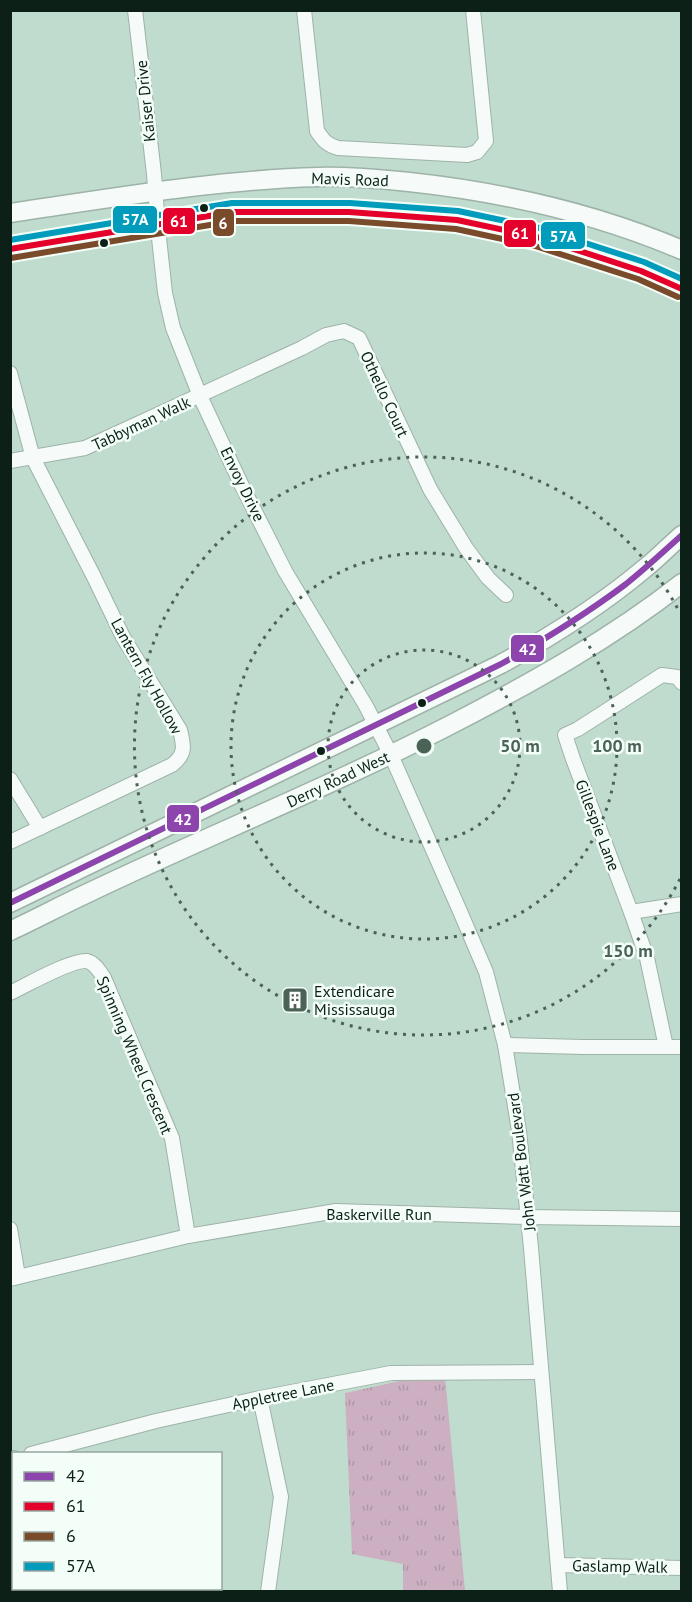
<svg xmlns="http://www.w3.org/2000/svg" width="692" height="1602" font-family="'PT Sans',sans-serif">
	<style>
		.park { fill: url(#park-tufts) }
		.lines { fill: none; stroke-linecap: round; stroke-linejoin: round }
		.minor-casing { stroke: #9db3a8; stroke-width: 16 }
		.major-casing { stroke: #9db3a8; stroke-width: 21 }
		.minor { stroke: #f6faf8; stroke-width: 14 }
		.major { stroke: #f6faf8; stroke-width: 18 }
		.bus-1-casing { stroke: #f4fef9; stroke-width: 10 }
		.bus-2-casing { stroke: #f4fef9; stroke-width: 10 }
		.bus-3-casing { stroke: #f4fef9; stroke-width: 10 }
		.bus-4-casing { stroke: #f4fef9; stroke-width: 10 }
		.bus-1 { stroke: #8e44ad; stroke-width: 6 }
		.bus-2 { stroke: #e4002b; stroke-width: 6 }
		.bus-3 { stroke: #7a4b2a; stroke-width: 6 }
		.bus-4 { stroke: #019bbc; stroke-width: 6 }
		.ring { fill: none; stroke: #4b6257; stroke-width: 3; stroke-dasharray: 3 6 }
		.bus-dot { fill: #0c2017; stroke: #f4fef9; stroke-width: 2 }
		.labels { text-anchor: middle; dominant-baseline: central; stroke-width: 5; stroke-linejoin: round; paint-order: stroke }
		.street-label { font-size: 16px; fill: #0c2017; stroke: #f4fef9 }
		.poi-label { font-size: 16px; fill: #0c2017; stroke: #f4fef9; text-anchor: start }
		.centre { fill: #4b6257; stroke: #f4fef9; stroke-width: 3 }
		.ring-label { font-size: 18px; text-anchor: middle; font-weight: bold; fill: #4b6257; stroke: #f4fef9; stroke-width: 5; stroke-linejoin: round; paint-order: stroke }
		.line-badge { stroke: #f4fef9; stroke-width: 2 }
		.badge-label { font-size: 16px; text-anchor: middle; font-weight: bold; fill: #fff }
	</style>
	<defs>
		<pattern id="park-tufts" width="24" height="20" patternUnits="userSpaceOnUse" patternTransform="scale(1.5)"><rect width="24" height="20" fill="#ccb0c2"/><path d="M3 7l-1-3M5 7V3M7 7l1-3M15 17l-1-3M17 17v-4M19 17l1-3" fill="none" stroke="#ae97a6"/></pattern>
	</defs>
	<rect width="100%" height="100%" fill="#c0dcce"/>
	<path class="park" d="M 445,1376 L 465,1591 L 403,1591 L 403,1564 L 352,1554 L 345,1393 L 404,1380 Z"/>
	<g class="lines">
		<defs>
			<g id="minor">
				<path d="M 135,10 L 154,174 L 159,238 L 165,293 L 173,328 L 200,396 L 242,486 L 285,571 L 366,706 L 391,755 L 459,909 L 486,972 L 505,1045 L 519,1131 L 531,1248 L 560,1592"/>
				<path d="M 304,10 L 317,131 C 323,140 327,145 338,148 L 467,155 L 477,152 L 486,141 L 473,10"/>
				<path d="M 10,373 L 33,458 L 94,577 L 123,637 L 180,730 C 184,746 186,754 172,765 L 10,842"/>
				<path d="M 10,461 L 85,448 L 302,348 L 326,335 L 344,331 L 359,338 L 430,489 L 466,548 L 488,578 L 506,595"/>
				<path d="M 10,779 L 40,828"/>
				<path d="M 631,912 L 682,904"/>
				<path d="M 10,993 C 25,986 72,959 87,961 C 95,963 100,972 104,978 L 172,1138 L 188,1236"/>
				<path d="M 505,1045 L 583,1047 L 682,1047"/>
				<path d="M 666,1047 L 647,958 L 631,912 L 573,759 L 565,735 L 578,729 L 662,675 L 677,677 L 682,683"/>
				<path d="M 10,1229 L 18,1276"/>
				<path d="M 10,1279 L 188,1236 L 336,1211 L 527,1217 L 682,1219"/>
				<path d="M 260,1398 L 281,1497 L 268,1592"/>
				<path d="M 31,1454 L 156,1421 L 260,1398 L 391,1373 L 541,1372"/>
				<path d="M 10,1459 L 14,1458"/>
				<path d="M 10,1508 L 13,1519 L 14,1577"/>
				<path d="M 558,1565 L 682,1568"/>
				<path d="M 14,1588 L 14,1592"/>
			</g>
			<g id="major">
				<path d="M 10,213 C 112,198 215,180 318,177 C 348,176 379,179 409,182 C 502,192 595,213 682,250"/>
				<path d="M 10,249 L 233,212 L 349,212 L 457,220 L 537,237 L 580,250 L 641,271 L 682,289"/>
				<path d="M 10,903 L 501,664 C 552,636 600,606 644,569 C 657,559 669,546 682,535"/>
				<path d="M 10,931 C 38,918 64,904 92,891 C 212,834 336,784 454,723 C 533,682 612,638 682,583"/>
			</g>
		</defs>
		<use href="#minor" class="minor-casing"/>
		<use href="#major" class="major-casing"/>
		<use href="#minor" class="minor"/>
		<use href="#major" class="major"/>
		<defs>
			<path id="bus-1" d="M 10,903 L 501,664 C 544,640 586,614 626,584 C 645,569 663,552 682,535"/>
			<path id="bus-2" d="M 10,249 L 233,212 L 349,212 L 457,220 L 537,237 L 641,271 L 682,289"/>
			<path id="bus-3" d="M 11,258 L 234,221 L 349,221 L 456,229 L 535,246 L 638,279 L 678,297"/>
			<path id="bus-4" d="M 10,240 L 232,203 L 350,203 L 458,211 L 539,228 L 644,262 L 682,279"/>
		</defs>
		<use href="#bus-1" class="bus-1-casing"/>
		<use href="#bus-2" class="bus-2-casing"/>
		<use href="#bus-3" class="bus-3-casing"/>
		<use href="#bus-4" class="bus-4-casing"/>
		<use href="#bus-1" class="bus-1"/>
		<use href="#bus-2" class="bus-2"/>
		<use href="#bus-3" class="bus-3"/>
		<use href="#bus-4" class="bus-4"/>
	</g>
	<g class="ring">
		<circle cx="424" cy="746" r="96"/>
		<circle cx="424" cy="746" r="193"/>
		<path d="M680 879A289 289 0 1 1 680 613"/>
	</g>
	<defs>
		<symbol id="building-square" viewBox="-11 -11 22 22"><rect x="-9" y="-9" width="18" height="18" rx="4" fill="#4b6257" stroke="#f4fef9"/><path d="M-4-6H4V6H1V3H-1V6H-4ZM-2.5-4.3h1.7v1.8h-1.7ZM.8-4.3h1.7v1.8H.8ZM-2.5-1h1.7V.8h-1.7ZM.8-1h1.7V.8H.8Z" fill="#fff"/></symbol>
	</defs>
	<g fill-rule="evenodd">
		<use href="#building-square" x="280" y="985" width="30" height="30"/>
	</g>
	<g class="bus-dot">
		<circle cx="204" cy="208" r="5"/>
		<circle cx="104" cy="243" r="5"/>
		<circle cx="422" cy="703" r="5"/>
		<circle cx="321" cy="751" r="5"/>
	</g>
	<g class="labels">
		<g class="street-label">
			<text transform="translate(145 101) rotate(-96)">Kaiser Drive</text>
			<text transform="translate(350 179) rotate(2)">Mavis Road</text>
			<text transform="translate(385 394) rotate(65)">Othello Court</text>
			<text transform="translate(141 423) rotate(-25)">Tabbyman Walk</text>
			<text transform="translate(243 484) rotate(64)">Envoy Drive</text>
			<text transform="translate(147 676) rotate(61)">Lantern Fly Hollow</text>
			<text transform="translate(338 779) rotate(-25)">Derry Road West</text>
			<text transform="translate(598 825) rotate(69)">Gillespie Lane</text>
			<text transform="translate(135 1055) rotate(67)">Spinning Wheel Crescent</text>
			<text transform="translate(521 1162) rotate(-97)">John Watt Boulevard</text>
			<text x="379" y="1214">Baskerville Run</text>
			<text transform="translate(283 1394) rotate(-11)">Appletree Lane</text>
			<text transform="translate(620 1566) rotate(1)">Gaslamp Walk</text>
		</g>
		<g class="poi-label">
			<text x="314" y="991">Extendicare<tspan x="314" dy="18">Mississauga</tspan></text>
		</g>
	</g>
	<circle cx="424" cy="746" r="9" class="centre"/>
	<g class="ring-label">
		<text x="520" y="752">50 m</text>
		<text x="617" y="752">100 m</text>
		<text x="628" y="957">150 m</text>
	</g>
	<g class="line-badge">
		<rect x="112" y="205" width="46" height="29" rx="6" fill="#019bbc"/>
		<rect x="162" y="207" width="34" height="28" rx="6" fill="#e4002b"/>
		<rect x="212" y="208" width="23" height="29" rx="6" fill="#7a4b2a"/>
		<rect x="503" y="219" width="34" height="29" rx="6" fill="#e4002b"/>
		<rect x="540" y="221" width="46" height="29" rx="6" fill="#019bbc"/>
		<rect x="510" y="634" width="35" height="29" rx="6" fill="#8e44ad"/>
		<rect x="166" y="804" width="34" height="29" rx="6" fill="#8e44ad"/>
	</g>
	<g class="badge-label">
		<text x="135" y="225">57A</text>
		<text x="179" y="227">61</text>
		<text x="223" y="229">6</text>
		<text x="520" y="239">61</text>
		<text x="563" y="242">57A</text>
		<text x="528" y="655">42</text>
		<text x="183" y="825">42</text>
	</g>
	<rect width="692" height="1602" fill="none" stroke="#0c2017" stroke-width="24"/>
	<rect x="12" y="1452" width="210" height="138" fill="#f4fef9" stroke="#97a59f" stroke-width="1.5"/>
	<rect x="24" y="1472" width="30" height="9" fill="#8e44ad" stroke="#97a59f" stroke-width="1.5"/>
	<text x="66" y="1482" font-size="18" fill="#0c2017">42</text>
	<rect x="24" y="1502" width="30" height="9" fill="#e4002b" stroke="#97a59f" stroke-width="1.5"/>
	<text x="66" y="1512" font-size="18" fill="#0c2017">61</text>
	<rect x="24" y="1532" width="30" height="9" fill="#7a4b2a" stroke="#97a59f" stroke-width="1.5"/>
	<text x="66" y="1542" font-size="18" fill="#0c2017">6</text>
	<rect x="24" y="1562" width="30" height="9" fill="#019bbc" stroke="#97a59f" stroke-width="1.5"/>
	<text x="66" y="1572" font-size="18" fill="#0c2017">57A</text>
</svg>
